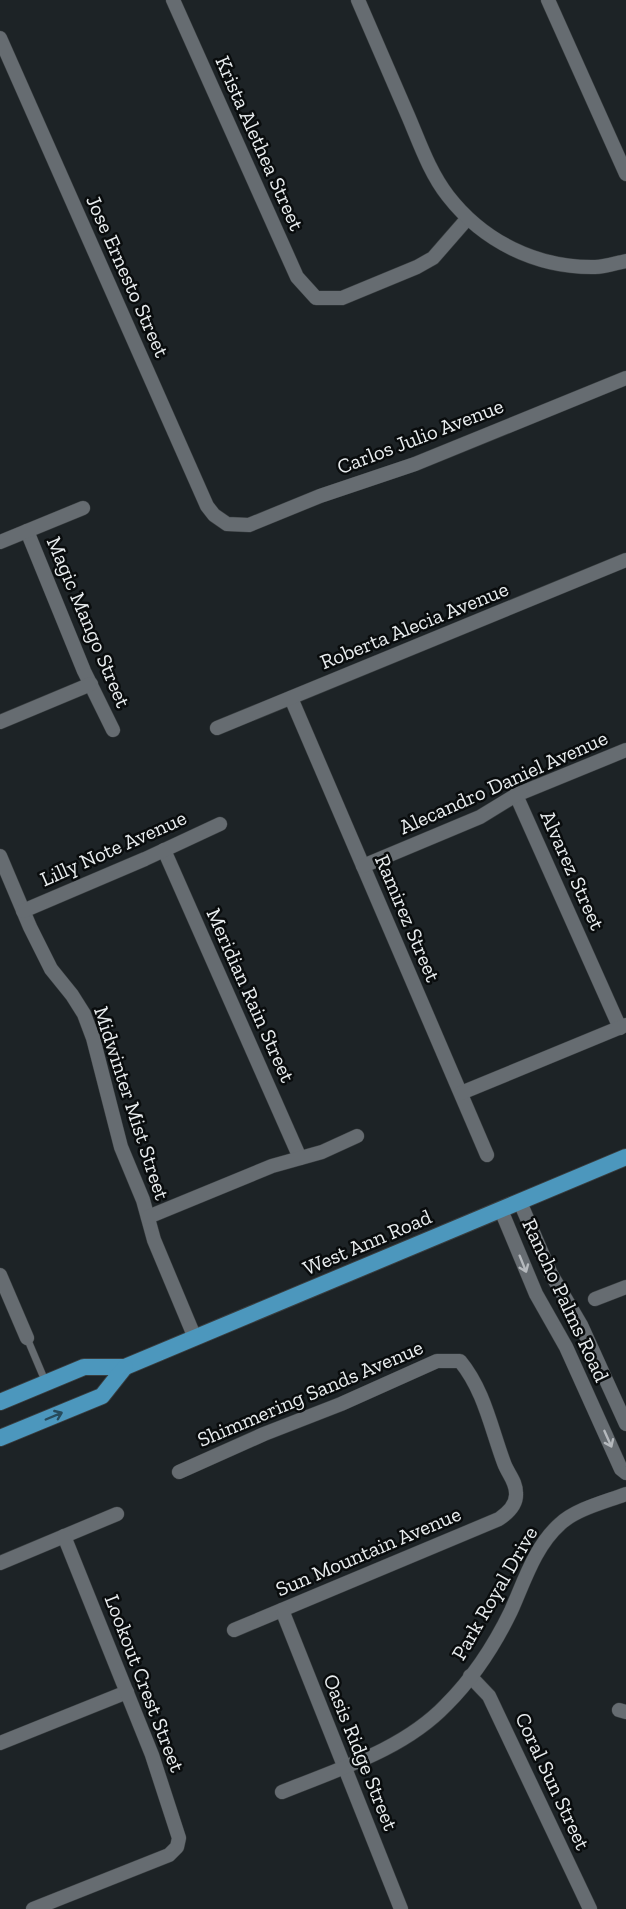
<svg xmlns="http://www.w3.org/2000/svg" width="626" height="1909" font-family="'Zilla Slab',serif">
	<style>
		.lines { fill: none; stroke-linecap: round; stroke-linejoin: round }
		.service-casing { stroke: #393e40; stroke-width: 8 }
		.minor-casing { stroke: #393e40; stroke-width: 15 }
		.primary-casing { stroke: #393e40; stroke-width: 18 }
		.service { stroke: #666c71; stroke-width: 7 }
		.minor { stroke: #666c71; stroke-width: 14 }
		.primary { stroke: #4c97bd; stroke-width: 16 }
		.oneway { stroke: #b5b9bd }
		.oneway2 { stroke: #274b5c }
		.labels { text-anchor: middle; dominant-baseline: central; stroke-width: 5; stroke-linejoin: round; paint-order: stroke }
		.street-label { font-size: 21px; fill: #e9edef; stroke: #090c0d }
	</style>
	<rect width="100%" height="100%" fill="#1d2326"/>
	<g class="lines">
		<defs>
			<path id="service" d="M 27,1338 L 46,1383"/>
			<g id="minor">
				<path d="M 173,0 L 297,277 L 316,298 L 342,298 L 417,267 L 433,258 L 467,219"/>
				<path d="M 358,0 C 375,39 392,79 409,118 C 420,144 430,173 448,196 C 483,241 536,268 595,267 C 605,267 616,263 626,261"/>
				<path d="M 548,0 L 626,174"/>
				<path d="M 0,38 L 207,506 L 214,515 L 227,524 L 249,525 L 320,496 L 415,464 L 626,378"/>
				<path d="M 27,531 L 84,671 L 113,730"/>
				<path d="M 0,542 L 83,508"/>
				<path d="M 291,698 L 487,1155"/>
				<path d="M 0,722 L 91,684"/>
				<path d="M 217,728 L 626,560"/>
				<path d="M 516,795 L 620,1028"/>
				<path d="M 164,850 L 300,1158"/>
				<path d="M 0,856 L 30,927 L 51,969 L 72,995 L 84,1014 L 93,1038 L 121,1147 L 143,1200 L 154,1240 L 195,1338"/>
				<path d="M 363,866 L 480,817 L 516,795 L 626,750"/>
				<path d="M 23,911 L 145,859 L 220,824"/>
				<path d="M 461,1093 L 626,1025"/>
				<path d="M 520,1202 L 551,1274 L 581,1325 L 626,1424"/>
				<path d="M 501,1210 L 536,1294 L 566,1347 L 621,1469 L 626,1473"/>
				<path d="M 148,1217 L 272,1166 L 322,1152 L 357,1136"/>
				<path d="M 0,1275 L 27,1338"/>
				<path d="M 595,1299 L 626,1287"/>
				<path d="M 179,1472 L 264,1434 L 341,1404 L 437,1361 L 460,1361 C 484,1390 491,1428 504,1463 C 508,1474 516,1481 516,1493 C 517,1505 508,1513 499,1519 L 234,1630"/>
				<path d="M 0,1563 L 117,1514"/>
				<path d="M 282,1610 L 401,1909"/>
				<path d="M 470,1676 L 489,1696 L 590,1909"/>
				<path d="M 619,1710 L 626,1712"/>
				<path d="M 0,1743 L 127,1692"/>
				<path d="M 282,1792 C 338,1769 403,1750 446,1705 C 472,1679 495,1644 511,1611 C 524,1582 535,1546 560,1524 C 576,1509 605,1502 626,1494"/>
				<path d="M 33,1909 L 169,1855 L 177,1847 L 179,1838 L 152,1755 L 64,1536"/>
			</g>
			<g id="primary">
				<path d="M 0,1402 L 84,1367 L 125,1367 L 626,1157"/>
				<path d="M 0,1438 L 102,1396 L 125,1367"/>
			</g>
		</defs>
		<use href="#service" class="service-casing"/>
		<use href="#minor" class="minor-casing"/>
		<use href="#primary" class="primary-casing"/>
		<use href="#service" class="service"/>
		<use href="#minor" class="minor"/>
		<use href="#primary" class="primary"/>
	</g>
	<defs><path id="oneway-shaft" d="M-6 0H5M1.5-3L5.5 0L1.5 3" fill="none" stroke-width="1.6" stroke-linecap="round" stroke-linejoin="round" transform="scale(1.5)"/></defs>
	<g class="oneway">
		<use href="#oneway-shaft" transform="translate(523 1264) rotate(68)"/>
		<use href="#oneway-shaft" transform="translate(608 1439) rotate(66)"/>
	</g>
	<use class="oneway2" href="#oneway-shaft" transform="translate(54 1416) rotate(-23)"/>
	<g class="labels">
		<g class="street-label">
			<text transform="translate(260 143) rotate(66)">Krista Alethea Street</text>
			<text transform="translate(128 276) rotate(66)">Jose Ernesto Street</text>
			<text transform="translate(420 436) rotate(-21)">Carlos Julio Avenue</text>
			<text transform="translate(89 622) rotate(67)">Magic Mango Street</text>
			<text transform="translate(414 625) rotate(-22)">Roberta Alecia Avenue</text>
			<text transform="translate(503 782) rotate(-24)">Alecandro Daniel Avenue</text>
			<text transform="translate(113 848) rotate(-24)">Lilly Note Avenue</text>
			<text transform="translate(573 870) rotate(66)">Alvarez Street</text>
			<text transform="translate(408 918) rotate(67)">Ramirez Street</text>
			<text transform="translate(251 995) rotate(66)">Meridian Rain Street</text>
			<text transform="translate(132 1103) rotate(72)">Midwinter Mist Street</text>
			<text transform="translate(367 1242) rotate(-23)">West Ann Road</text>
			<text transform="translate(566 1300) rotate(65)">Rancho Palms Road</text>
			<text transform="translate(310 1393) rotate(-23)">Shimmering Sands Avenue</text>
			<text transform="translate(368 1551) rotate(-23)">Sun Mountain Avenue</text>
			<text transform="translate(494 1593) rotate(-60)">Park Royal Drive</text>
			<text transform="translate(145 1683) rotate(69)">Lookout Crest Street</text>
			<text transform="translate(361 1752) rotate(68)">Oasis Ridge Street</text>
			<text transform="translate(553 1781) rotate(65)">Coral Sun Street</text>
		</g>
	</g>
</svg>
